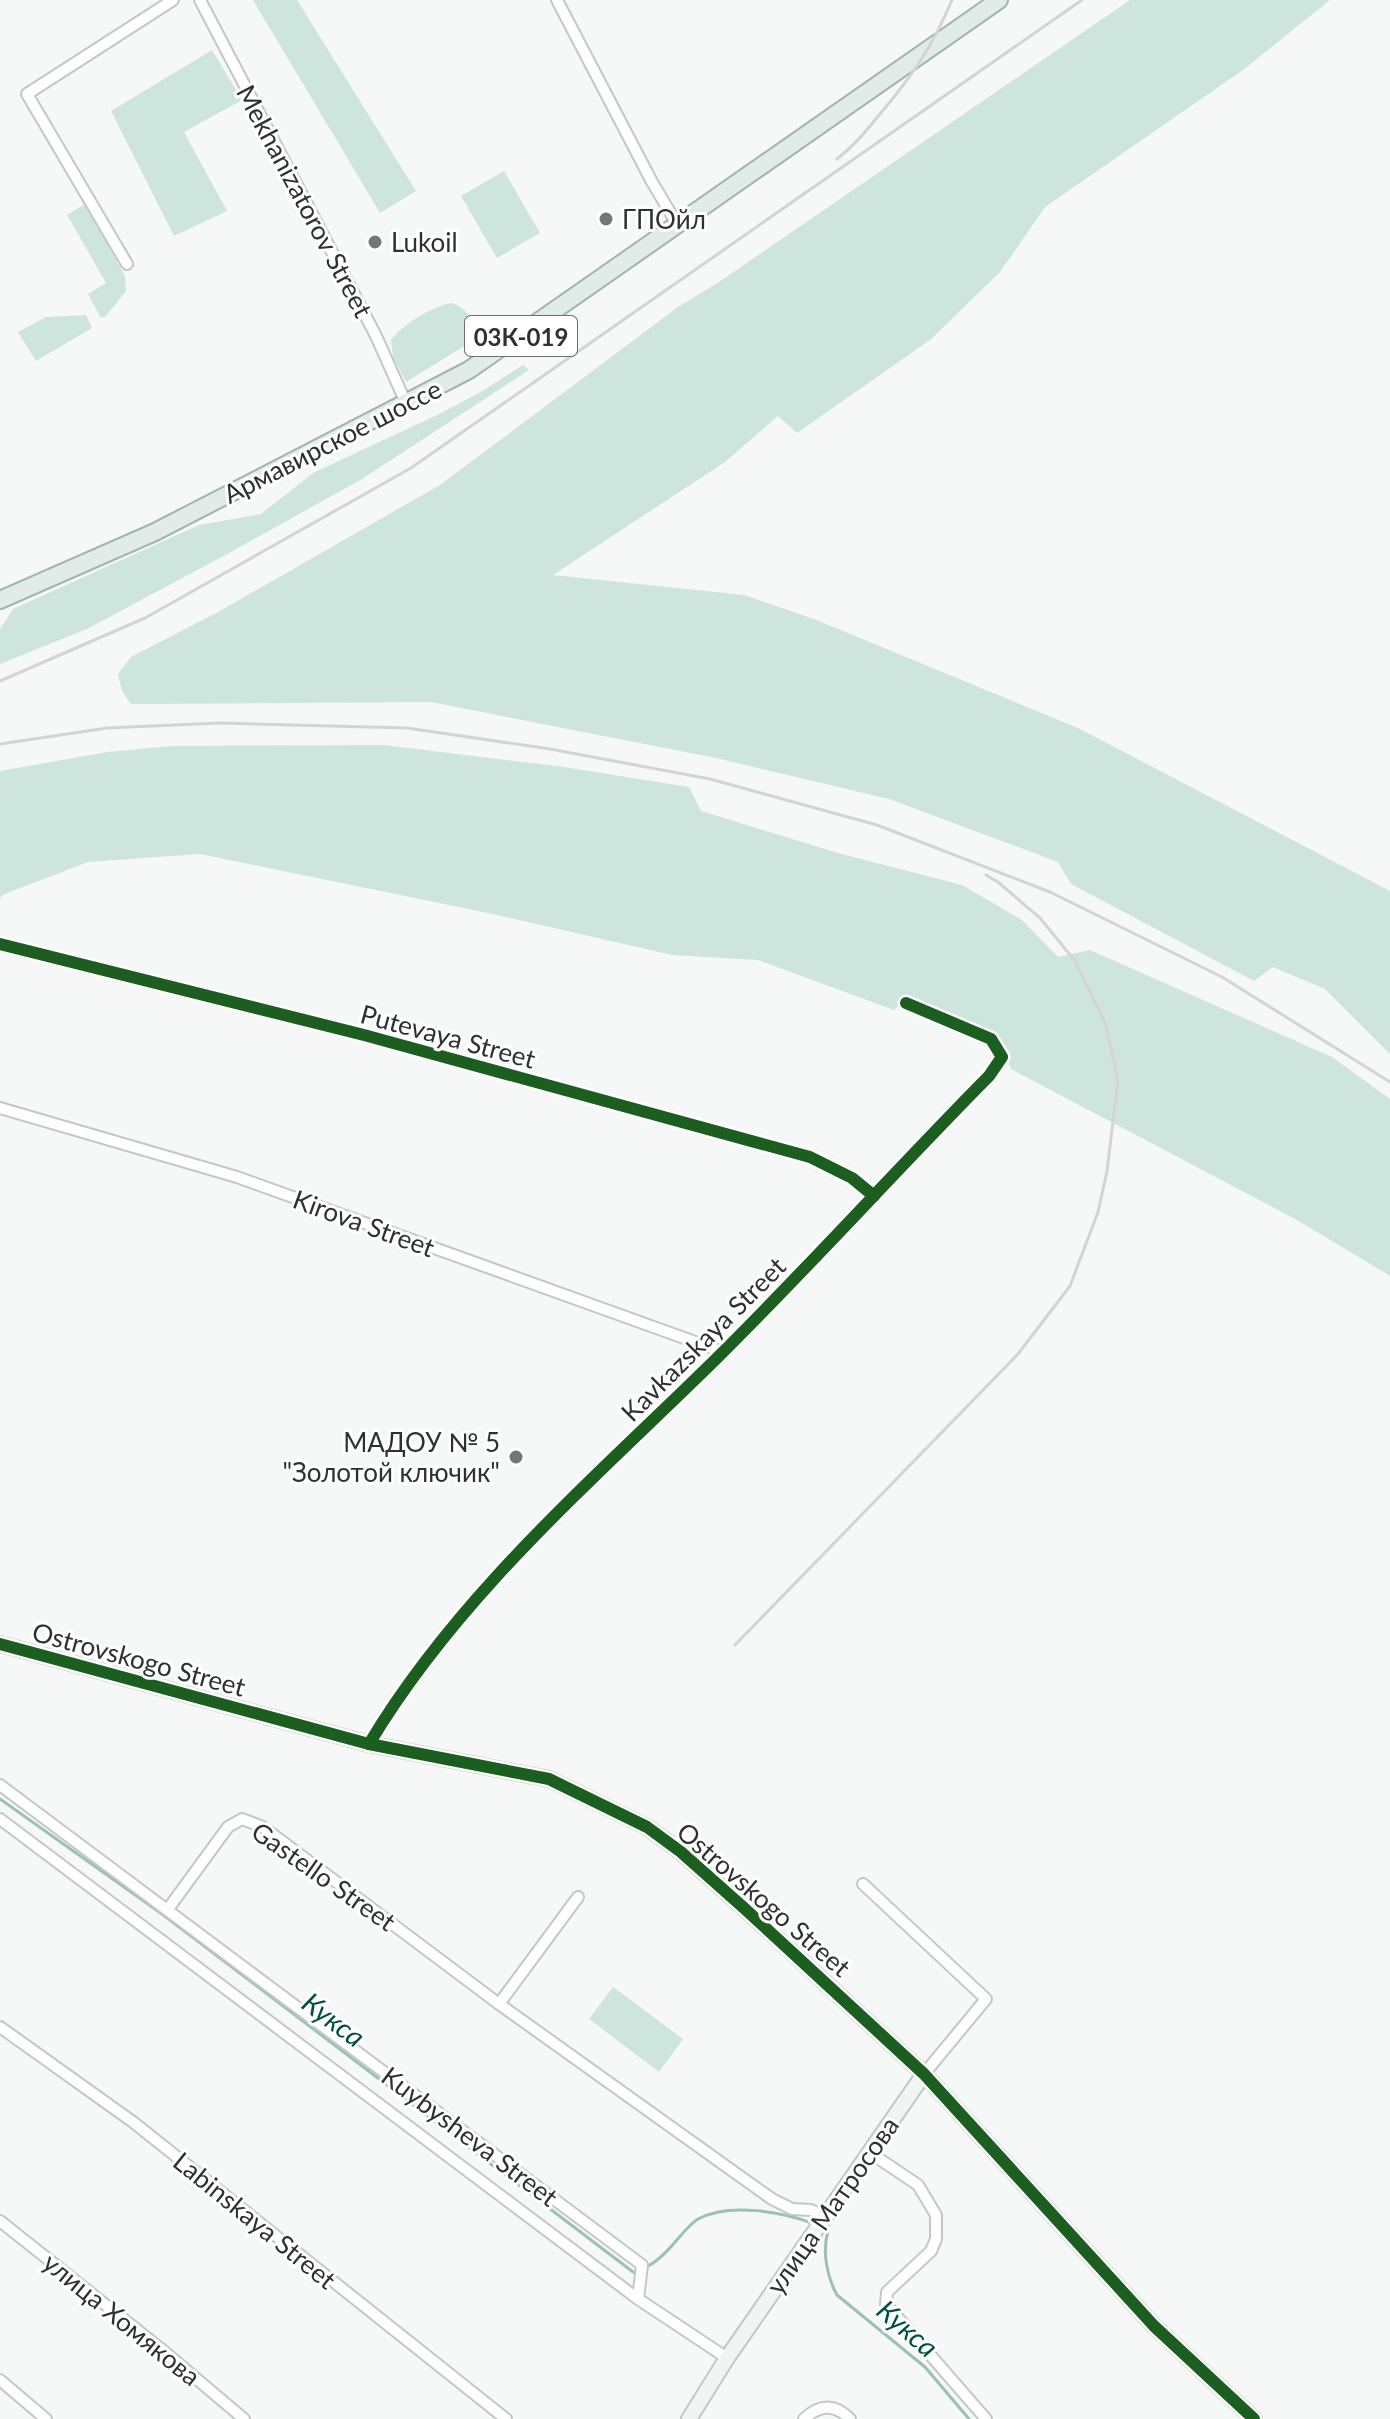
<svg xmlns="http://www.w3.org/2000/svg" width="1390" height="2419" font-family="Lato,sans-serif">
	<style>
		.green { fill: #cde5dd }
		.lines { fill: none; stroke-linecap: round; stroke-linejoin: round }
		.stream { stroke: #9ac1b4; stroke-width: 3 }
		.street-casing { stroke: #c5c7c7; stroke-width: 14 }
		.secondary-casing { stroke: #c5c7c7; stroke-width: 18 }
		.primary-casing { stroke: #a1b5b0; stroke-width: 20 }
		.street { stroke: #fefefe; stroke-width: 10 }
		.secondary { stroke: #f0f5f4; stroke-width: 14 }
		.primary { stroke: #e1ece9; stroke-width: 16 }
		.rail { stroke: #d4d4d4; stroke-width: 3 }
		.cycleway-casing { stroke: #fff; stroke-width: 17 }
		.cycleway { stroke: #1b5e20; stroke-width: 12 }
		.poi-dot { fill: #747776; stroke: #fff; stroke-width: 3 }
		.labels { text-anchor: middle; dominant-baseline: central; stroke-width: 6; stroke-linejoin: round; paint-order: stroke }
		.shield { fill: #fff; stroke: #6d6f6e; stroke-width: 2 }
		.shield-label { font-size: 24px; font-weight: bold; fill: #2f3130 }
		.street-label { font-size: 26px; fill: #2f3130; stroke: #fff }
		.poi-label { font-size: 26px; fill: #2f3130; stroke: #fff; text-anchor: start }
		.water-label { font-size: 28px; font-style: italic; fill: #00503e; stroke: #fff }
	</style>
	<rect width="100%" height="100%" fill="#f5f8f7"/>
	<g class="green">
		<path d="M 253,0 L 297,0 L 416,191 L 380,213 Z"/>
		<path d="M 1130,0 L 1330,0 L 1243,70 L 1045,207 L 1000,272 L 930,340 L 797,433 L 778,416 L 725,462 L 553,575 L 744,595 L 814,619 L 1078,728 L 1390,891 L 1390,1054 L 1325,989 L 1273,967 L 1254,981 L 1071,884 L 1058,862 L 889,799 L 716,758 L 431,702 L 131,704 L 122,691 L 118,674 L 131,657 L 218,612 L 440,485 L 678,307 L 719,282 Z"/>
		<path d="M 212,50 L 242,100 L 184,132 L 227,211 L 174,236 L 111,111 Z"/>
		<path d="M 504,171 L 540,233 L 497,258 L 461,196 Z"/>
		<path d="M 85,204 L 125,276 L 126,291 L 106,316 L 101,318 L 88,294 L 106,283 L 67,215 Z"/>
		<path d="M 452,303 C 467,308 475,322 479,337 L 406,382 L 393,357 L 391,340 C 402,325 432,306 452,303 Z"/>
		<path d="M 86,315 L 92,328 L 36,361 L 18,332 L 46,317 Z"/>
		<path d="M 523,365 L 529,370 L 362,479 L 231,552 L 87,629 L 0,664 L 0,629 L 13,609 L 199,525 L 261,514 L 313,473 L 437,415 L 479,393 Z"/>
		<path d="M 384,745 L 564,767 L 689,787 L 701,811 L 838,853 L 962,885 L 1022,920 L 1058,957 L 1090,950 L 1332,1057 L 1390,1099 L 1390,1276 L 1297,1220 L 1011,1069 L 999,1039 L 907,997 L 894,1010 L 758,960 L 672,955 L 488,913 L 200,854 L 88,862 L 2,895 L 0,900 L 0,771 L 108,752 L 172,746 Z"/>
		<path d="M 613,1987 L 683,2039 L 659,2072 L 589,2019 Z"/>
	</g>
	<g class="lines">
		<g class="stream">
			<path d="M 0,1799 L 162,1914 L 633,2272 L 638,2271"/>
			<path d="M 821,2228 L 828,2231 C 822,2251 827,2277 837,2295 L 925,2367 L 969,2419"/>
			<path d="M 648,2266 C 670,2254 683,2228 698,2219 C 730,2202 783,2212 815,2224"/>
		</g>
		<defs>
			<g id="street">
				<path d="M 200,0 L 376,336 L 406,403"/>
				<path d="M 557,0 L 652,182 L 677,224"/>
				<path d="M 127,264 L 27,94 L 173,0"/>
				<path d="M 0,944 L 364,1035 L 810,1157 L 852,1178 L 874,1196"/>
				<path d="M 0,1108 L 237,1177 L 723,1352"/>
				<path d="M 369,1744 C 458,1595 593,1480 716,1359 C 809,1267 897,1169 989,1076 L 1002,1057 L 991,1039 L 906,1003"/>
				<path d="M 0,1785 L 642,2265 L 638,2299"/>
				<path d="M 0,1819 L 638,2299 L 727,2358"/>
				<path d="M 863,1884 L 986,1999 L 924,2074"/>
				<path d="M 168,1909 L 228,1827 L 242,1819 L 263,1827 L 499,2004 L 772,2199 L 792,2209 L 811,2210 L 825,2217"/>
				<path d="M 499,2004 L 578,1897"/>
				<path d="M 0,2027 L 133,2122 L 506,2419"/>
				<path d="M 869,2152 L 918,2185 L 936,2215 L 936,2239 L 931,2251 L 887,2292 L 886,2304 L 986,2419"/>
				<path d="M 0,2221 L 166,2353 L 244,2419"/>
				<path d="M 0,2380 L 46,2419"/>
				<path d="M 804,2419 C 819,2405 834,2403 850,2419"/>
			</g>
			<g id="secondary">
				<path d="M 0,1644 L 369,1744 L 549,1779 L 647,1827 L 681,1852 L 744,1908 L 924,2074 L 1154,2326 L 1254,2419"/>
				<path d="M 689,2419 L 727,2358 L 924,2074"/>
			</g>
			<path id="primary" d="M 0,600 L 155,532 L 469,370 L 999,0"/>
		</defs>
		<use href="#street" class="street-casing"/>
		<use href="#secondary" class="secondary-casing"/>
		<use href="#primary" class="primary-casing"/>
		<use href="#street" class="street"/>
		<use href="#secondary" class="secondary"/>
		<use href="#primary" class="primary"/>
		<g class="rail">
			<path d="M 837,159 C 854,146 866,131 880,114 C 913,75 932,47 952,0"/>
			<path d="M 0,681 L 145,618 L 411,468 L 1082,0"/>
			<path d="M 0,744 L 107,728 L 220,723 L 407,728 L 550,749 L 710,779 L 877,825 L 1050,892 L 1222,977 L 1390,1082"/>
			<path d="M 735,1645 L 1018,1354 L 1070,1286 L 1098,1212 L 1107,1171 L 1118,1080 L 1106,1025 L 1075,961 L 1040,918 L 998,882 L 986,875"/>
		</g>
		<defs>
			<g id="cycleway">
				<path d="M 0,944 L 364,1035 L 810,1157 L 852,1178 L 874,1196"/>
				<path d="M 0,1644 L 369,1744 L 549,1779 L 647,1827 L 681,1852 L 744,1908 L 924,2074 L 1154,2326 L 1254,2419"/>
				<path d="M 369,1744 C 458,1595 593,1480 716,1359 C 809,1267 897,1169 989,1076 L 1002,1057 L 991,1039 L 906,1003"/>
			</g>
		</defs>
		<use href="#cycleway" class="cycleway-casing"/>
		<use href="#cycleway" class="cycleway"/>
	</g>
	<g class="poi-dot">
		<circle cx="606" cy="219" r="8"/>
		<circle cx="375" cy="242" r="8"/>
		<circle cx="516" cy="1457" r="8"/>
	</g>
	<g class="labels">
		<rect class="shield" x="465" y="316" width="112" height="40" rx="6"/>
		<g class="shield-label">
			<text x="521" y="336">03К-019</text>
		</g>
		<g class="street-label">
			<text transform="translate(305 201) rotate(62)">Mekhanizatorov Street</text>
			<text transform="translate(332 441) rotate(-27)">Армавирское шоссе</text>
			<text transform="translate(448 1036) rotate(15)">Putevaya Street</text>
			<text transform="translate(364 1223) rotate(20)">Kirova Street</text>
			<text transform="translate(703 1339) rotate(-45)">Kavkazskaya Street</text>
			<text transform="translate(139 1659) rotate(15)">Ostrovskogo Street</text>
			<text transform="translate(324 1876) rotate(35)">Gastello Street</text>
			<text transform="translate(764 1899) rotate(41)">Ostrovskogo Street</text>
			<text transform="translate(470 2136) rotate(37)">Kuybysheva Street</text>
			<text transform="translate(832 2205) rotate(-55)">улица Матросова</text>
			<text transform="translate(255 2220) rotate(39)">Labinskaya Street</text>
			<text transform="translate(122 2319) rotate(39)">улица Хомякова</text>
		</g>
		<g class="poi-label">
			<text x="622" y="219">ГПОйл</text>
			<text x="391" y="242">Lukoil</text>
			<text x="500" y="1442" text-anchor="end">МАДОУ № 5<tspan x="500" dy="30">"Золотой ключик"</tspan></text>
		</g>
		<g class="water-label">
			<text transform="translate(334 2019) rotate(37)">Кукса</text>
			<text transform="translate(908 2328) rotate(41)">Кукса</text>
		</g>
	</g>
</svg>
